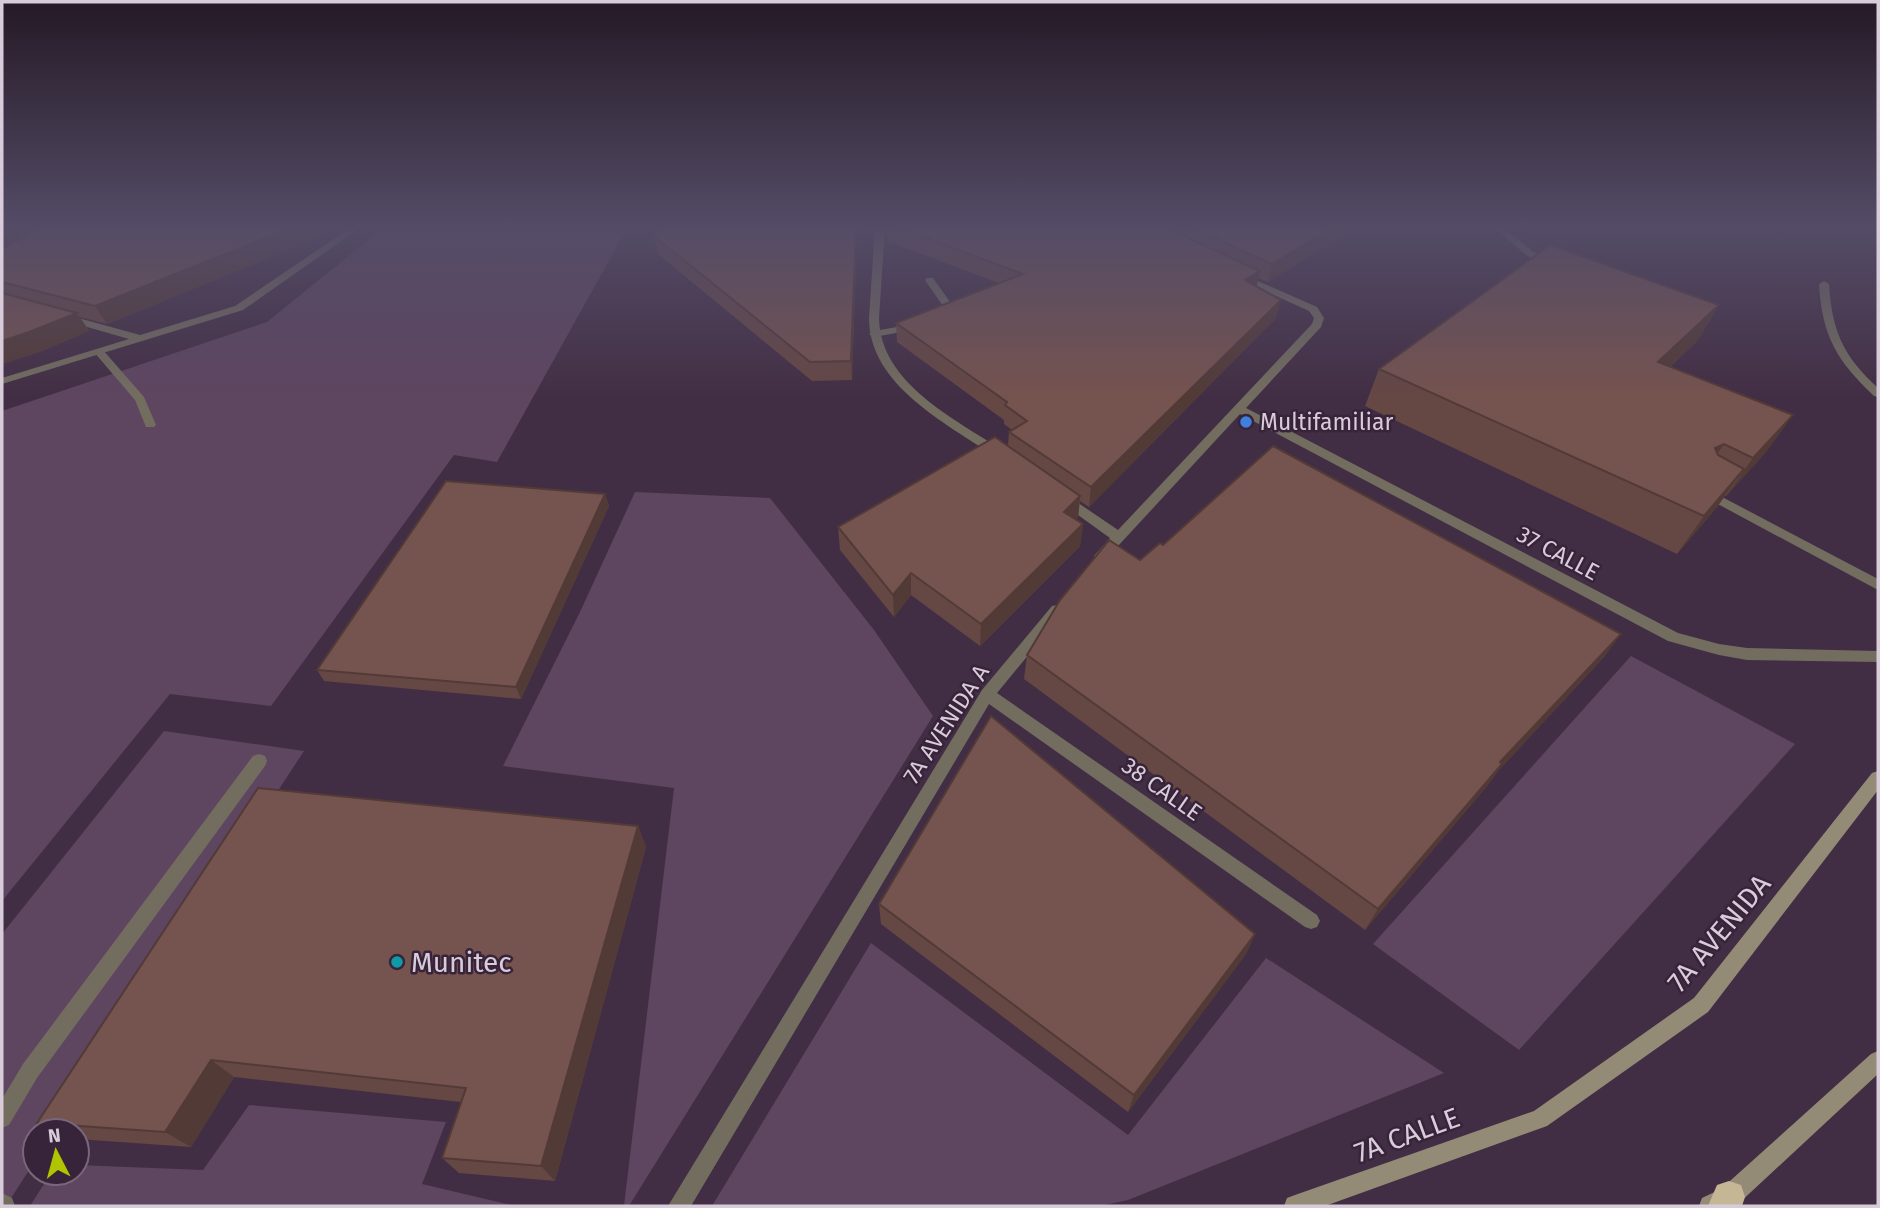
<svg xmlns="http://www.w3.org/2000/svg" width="1880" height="1208" font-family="'Fira Sans',sans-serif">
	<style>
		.green { fill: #5e4560 }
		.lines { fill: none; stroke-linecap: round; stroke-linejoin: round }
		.lane { fill: #736d60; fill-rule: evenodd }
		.street { fill: #736d60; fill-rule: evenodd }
		.secondary { fill: #948b76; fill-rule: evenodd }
		.highway { fill: #c5b696; fill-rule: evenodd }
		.wall { fill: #654744 }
		.shaded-wall { fill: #523a37 }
		.building { fill: #75534f; stroke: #523a37; stroke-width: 2 }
		.shop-dot { fill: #3f7fe0; stroke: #38243a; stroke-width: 2.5 }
		.culture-dot { fill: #0f9aa8; stroke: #38243a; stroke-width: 2.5 }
		.labels { text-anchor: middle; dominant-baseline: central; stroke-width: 5; stroke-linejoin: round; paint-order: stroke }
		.poi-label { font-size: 23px; fill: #d9ccda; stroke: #38243a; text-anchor: start }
		.street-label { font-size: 23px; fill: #d9ccda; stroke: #38243a }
		.near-street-label { font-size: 28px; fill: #d9ccda; stroke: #38243a }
		.near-poi-label { font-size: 28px; fill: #d9ccda; stroke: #38243a; text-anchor: start }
	</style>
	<rect width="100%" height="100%" fill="#422e44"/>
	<g class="green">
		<path d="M 383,228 L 627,228 L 497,462 L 454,455 L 271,706 L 170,694 L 2,901 L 2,411 L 267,322 Z"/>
		<path d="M 635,492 L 770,498 L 874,630 L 933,716 L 629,1206 L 624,1206 L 674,788 L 503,766 L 580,612 Z"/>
		<path d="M 1631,656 L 1795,744 L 1519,1050 L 1373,944 Z"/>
		<path d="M 164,731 L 304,751 L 55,1131 L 35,1131 L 35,1161 L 6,1206 L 2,1206 L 2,934 Z"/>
		<path d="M 871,943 L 1128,1135 L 1266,958 L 1444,1073 L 1128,1200 L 1100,1206 L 712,1206 Z"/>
		<path d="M 249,1105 L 446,1122 L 422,1184 L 515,1206 L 30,1206 L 51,1173 L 77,1173 L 77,1165 L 203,1170 Z"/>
	</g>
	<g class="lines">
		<g class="lane">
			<path d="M 927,278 L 933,278 L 955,309 L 954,315 L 948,321 L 939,319 L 944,314 L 945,309 L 925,280 Z"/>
			<path d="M 1824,281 L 1829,284 C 1832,331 1843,356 1878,388 L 1878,397 L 1874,396 C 1837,361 1822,336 1819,284 Z"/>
			<path d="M 914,324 L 918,325 L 918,329 L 874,337 L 869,334 L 874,331 Z"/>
			<path d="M 99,349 L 103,350 L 144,397 L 156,425 L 154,427 L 146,427 L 135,400 L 94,352 Z"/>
			<path d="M 259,754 L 265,756 L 267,761 L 265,766 L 37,1078 L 9,1125 L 2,1128 L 2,1099 L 23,1064 L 253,756 Z"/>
			<path d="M 2,1193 L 12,1198 L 15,1206 L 2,1206 Z"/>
		</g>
		<g class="street">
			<path d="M 350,228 L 360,228 L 243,310 L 2,384 L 2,378 L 129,339 L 63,320 L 63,316 L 71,316 L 140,335 L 235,306 Z"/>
			<path d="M 875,228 L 885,228 L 879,318 C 880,383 955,419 1002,450 L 1004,453 L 1002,456 L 994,456 C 946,423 869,385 869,318 Z"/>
			<path d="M 1495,228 L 1505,228 L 1532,251 L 1557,265 L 1549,267 L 1526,255 Z"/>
			<path d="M 1242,274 L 1317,307 L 1324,318 L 1321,327 L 1246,408 L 1678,633 L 1719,644 L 1747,648 L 1878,651 L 1878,662 L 1747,660 L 1719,655 L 1668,641 L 1240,414 L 1106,559 L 1096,559 L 1094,556 L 1110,538 L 1060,502 L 1058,499 L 1060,496 L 1068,496 L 1118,530 L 1312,324 L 1314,318 L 1309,311 L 1239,279 L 1239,275 Z"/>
			<path d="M 1705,488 L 1878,579 L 1878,590 L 1701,495 L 1699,492 L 1701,489 Z"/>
			<path d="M 1057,605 L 1062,606 L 1064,610 L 1062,614 L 997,693 L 1317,915 L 1320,921 L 1317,927 L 1311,929 L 1305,927 L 989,704 L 691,1206 L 668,1206 L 982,690 L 1052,606 Z"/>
		</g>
		<g class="secondary">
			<path d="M 1878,771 L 1878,790 L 1708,1012 L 1547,1126 L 1325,1206 L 1284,1206 L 1287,1198 L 1295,1195 L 1534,1111 L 1694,998 L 1872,773 Z"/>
			<path d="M 1878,1051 L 1878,1074 L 1737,1205 L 1699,1206 L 1702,1198 L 1721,1189 L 1871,1054 Z"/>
		</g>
		<path class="highway" d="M 1729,1181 L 1741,1185 L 1745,1197 L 1742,1206 L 1708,1206 L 1717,1185 Z"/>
	</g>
	<g class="wall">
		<path d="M 2,228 L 325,235 L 107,324 L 80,317 L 89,331 L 42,351 L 2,364 Z"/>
		<path d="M 658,228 L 873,228 L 872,235 L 857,230 L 852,380 L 812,381 L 658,254 L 654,236 Z"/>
		<path d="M 886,228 L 1356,228 L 1268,282 L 1258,278 L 1256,286 L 1276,318 L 1089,507 L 1080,501 L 1078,518 L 1076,519 L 1083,524 L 1080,546 L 980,646 L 911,595 L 894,617 L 840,550 L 838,527 L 1008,446 L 1009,432 L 1012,430 L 1004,424 L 1004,420 L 897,342 L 896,323 L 999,283 L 887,241 Z"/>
		<path d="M 1719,305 L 1697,341 L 1670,367 L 1793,415 L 1766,452 L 1726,496 L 1725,496 L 1717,507 L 1677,554 L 1365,406 L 1379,369 Z"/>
		<path d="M 605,494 L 609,506 L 521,699 L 324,681 L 317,670 Z"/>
		<path d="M 1163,545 L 1621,634 L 1604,657 L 1498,771 L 1487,786 L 1365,930 L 1024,679 L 1027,655 L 1140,560 Z"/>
		<path d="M 638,826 L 646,847 L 555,1181 L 459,1173 L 442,1158 L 461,1102 L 234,1077 L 191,1147 L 77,1139 L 77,1131 L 53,1131 L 37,1123 Z"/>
		<path d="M 879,904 L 1255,934 L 1246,954 L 1128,1112 L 881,924 Z"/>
	</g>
	<g class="shaded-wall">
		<path d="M 17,228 L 59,228 L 2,261 L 2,237 Z"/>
		<path d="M 290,228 L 334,228 L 325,235 L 107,324 L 95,306 Z"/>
		<path d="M 856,228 L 857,228 L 852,380 L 851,361 Z"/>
		<path d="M 1332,228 L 1356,228 L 1268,282 L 1272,264 Z"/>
		<path d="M 1260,271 L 1256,289 L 1245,280 Z"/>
		<path d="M 1281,300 L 1276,318 L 1089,507 L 1091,487 Z"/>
		<path d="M 1719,305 L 1697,341 L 1636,399 L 1658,362 Z"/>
		<path d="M 77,313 L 89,331 L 42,351 L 2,364 L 2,341 Z"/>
		<path d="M 1793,415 L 1766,452 L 1726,496 L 1753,458 Z"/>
		<path d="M 1724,444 L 1698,482 L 1715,448 Z"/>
		<path d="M 1744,469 L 1717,507 L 1677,554 L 1704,516 Z"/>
		<path d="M 605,494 L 609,506 L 521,699 L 516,687 Z"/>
		<path d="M 1080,496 L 1078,518 L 1062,534 L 1064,512 Z"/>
		<path d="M 1083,524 L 1080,546 L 980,646 L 981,624 Z"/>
		<path d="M 911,573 L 911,595 L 894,617 L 893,595 Z"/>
		<path d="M 1621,634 L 1604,657 L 1498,771 L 1487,786 L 1365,930 L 1378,909 L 1500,762 Z"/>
		<path d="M 638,826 L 646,847 L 555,1181 L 541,1166 Z"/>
		<path d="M 1255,934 L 1246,954 L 1128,1112 L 1134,1095 Z"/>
		<path d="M 211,1060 L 234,1077 L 191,1147 L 165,1132 Z"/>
	</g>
	<g class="building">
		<path d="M 2,228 L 17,228 L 2,237 Z"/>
		<path d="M 39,228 L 290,228 L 95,306 L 2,282 L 2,249 Z"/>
		<path d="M 658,228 L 856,228 L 851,361 L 810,362 L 654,236 Z"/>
		<path d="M 899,228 L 1166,228 L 1260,271 L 1245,280 L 1281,300 L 1091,487 L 1009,432 L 1027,421 L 1005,405 L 1007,402 L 896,323 L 1023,274 Z"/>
		<path d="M 1192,228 L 1332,228 L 1272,264 Z"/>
		<path d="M 1550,245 L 1719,305 L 1658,362 L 1793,415 L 1753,458 L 1724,444 L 1715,448 L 1718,455 L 1744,469 L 1704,516 L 1379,369 Z"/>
		<path d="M 2,293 L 77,313 L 29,332 L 2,341 Z"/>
		<path d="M 995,437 L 1080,496 L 1064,512 L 1083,524 L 981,624 L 911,573 L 893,595 L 838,527 Z"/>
		<path d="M 1273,446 L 1621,634 L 1500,762 L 1502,764 L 1378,909 L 1027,655 L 1060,600 L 1109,540 L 1140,560 L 1160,543 L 1163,545 Z"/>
		<path d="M 446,481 L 605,494 L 516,687 L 317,670 Z"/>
		<path d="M 991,716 L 1255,934 L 1134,1095 L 879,904 Z"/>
		<path d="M 258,788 L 638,826 L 541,1166 L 442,1158 L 466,1088 L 211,1060 L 165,1132 L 37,1123 Z"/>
	</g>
	<linearGradient id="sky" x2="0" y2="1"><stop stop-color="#241925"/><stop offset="0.57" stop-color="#544c67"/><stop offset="1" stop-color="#544c67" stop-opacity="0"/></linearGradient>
	<rect width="1880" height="397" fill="url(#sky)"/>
	<circle class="shop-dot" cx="1246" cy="422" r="7"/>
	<circle class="culture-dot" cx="397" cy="962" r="7"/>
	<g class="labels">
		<g class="poi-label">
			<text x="1260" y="422">Multifamiliar</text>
		</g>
		<g class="street-label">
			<text transform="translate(1558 553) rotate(28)">37 CALLE</text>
			<text transform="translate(946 724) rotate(-57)">7A AVENIDA A</text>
			<text transform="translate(1162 789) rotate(35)">38 CALLE</text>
		</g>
		<g class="near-street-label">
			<text transform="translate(1719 933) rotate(-50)">7A AVENIDA</text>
			<text transform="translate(1407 1135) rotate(-20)">7A CALLE</text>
		</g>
		<g class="near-poi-label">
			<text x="411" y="962">Munitec</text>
		</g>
	</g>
	<rect width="1880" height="1208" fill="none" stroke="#d9ccda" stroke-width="7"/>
	<g transform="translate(56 1152) rotate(354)"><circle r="33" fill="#38243a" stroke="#78677a" stroke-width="2"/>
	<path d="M0-5L12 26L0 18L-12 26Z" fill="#b0c500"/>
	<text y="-10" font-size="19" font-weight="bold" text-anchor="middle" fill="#d9ccda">N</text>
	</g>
</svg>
